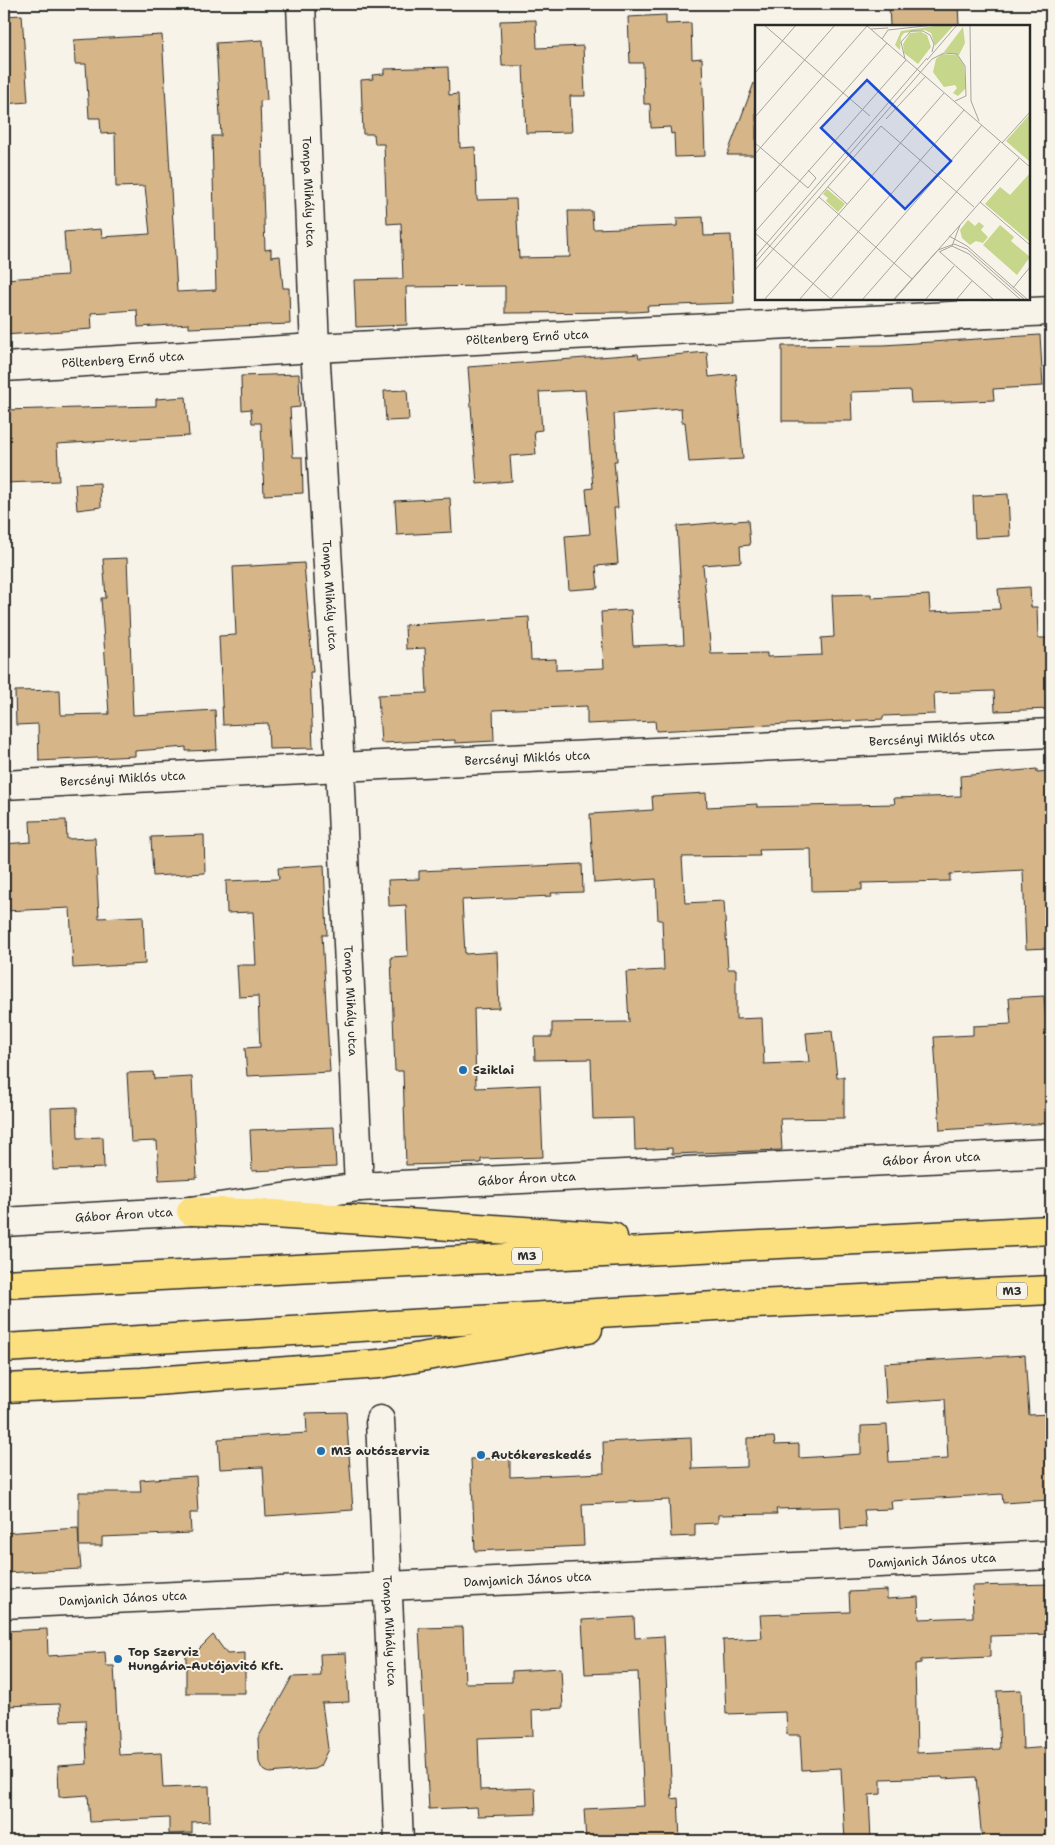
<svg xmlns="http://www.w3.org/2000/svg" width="1055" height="1845" font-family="'Shantell Sans',sans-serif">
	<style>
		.building { fill: #d6b689; stroke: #2b2b2b }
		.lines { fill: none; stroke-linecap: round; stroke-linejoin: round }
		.minor-casing { stroke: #2b2b2b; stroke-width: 31 }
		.major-casing { stroke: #2b2b2b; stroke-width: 31 }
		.minor { stroke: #f7f3e8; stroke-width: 28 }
		.major { stroke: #fce080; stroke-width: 28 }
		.poi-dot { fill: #1f6fb2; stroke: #f7f3e8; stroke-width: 2 }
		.labels { text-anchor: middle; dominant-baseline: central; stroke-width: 4; stroke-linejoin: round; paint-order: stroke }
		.shield { fill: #f7f3e8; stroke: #686764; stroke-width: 1 }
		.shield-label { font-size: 11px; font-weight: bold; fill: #2b2b2b }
		.street-label { font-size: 12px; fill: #2b2b2b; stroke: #f7f3e8 }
		.poi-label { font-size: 12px; font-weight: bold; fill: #2b2b2b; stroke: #f7f3e8; text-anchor: start }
		.inset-road { fill: none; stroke: #a5a39c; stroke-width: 1 }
		.view { fill: #1d4ed8; fill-opacity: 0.15; stroke: #1d4ed8; stroke-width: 2.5 }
		.inset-edge { fill: none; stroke: #2b2b2b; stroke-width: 2.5 }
	</style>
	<rect width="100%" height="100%" fill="#f7f3e8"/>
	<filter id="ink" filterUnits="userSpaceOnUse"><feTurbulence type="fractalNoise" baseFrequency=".02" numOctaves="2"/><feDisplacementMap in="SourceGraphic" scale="10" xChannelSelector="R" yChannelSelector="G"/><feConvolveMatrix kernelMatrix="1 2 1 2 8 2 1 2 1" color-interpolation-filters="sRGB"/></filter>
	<g filter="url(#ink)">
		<g class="building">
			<path d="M 889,4 L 958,4 L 959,26 L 890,26 Z"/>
			<path d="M 22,15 L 28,102 L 4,104 L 4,16 Z"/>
			<path d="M 666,15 L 666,24 L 691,23 L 692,59 L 702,58 L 705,156 L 675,157 L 674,133 L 671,134 L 670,127 L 651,128 L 650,104 L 644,104 L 643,63 L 630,63 L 628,17 Z"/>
			<path d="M 536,20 L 537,48 L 583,46 L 585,96 L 570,96 L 572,132 L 526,133 L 523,66 L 502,66 L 500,21 Z"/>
			<path d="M 162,35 L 177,292 L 216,290 L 212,136 L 221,136 L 216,43 L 263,40 L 267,100 L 260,101 L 265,250 L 271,249 L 271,257 L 280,256 L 283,288 L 289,288 L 290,324 L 189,328 L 189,324 L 138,327 L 137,310 L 91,313 L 92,329 L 4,335 L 4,279 L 67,275 L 64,232 L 101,229 L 102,237 L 150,234 L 145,186 L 116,187 L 115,133 L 101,134 L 100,118 L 89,118 L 86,64 L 75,64 L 74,40 Z"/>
			<path d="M 448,67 L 449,95 L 458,94 L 460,148 L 475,147 L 477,200 L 516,199 L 519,258 L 570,257 L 568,211 L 592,211 L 593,229 L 677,226 L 677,218 L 703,217 L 704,236 L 731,235 L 734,303 L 647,306 L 648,311 L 635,312 L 505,313 L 505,286 L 406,287 L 407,325 L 356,327 L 354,280 L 403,279 L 401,223 L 387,224 L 384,144 L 375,144 L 374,134 L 363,134 L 361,80 L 373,79 L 372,75 L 384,74 L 384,69 Z"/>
			<path d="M 754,83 L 756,84 L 756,155 L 727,155 Z"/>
			<path d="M 1040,335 L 1043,386 L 993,389 L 994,400 L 949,402 L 911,403 L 910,390 L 851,392 L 852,421 L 782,421 L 782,346 L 884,345 Z"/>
			<path d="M 707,352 L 709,377 L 736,374 L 743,459 L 689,462 L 685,422 L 682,422 L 681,408 L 614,414 L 617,461 L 614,461 L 618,508 L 614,508 L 618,564 L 596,566 L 598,588 L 569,590 L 565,536 L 590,534 L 586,489 L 593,488 L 585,390 L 539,392 L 542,430 L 534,431 L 536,454 L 510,456 L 512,481 L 477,484 L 468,367 L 638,354 L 639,358 Z"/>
			<path d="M 299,374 L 300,407 L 290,408 L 293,457 L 302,457 L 303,493 L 264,495 L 261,423 L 252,423 L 251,409 L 242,410 L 241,376 Z"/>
			<path d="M 407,390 L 409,420 L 386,421 L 384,391 Z"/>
			<path d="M 186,397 L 189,436 L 57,444 L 59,481 L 4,483 L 4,410 L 156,406 L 156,399 Z"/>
			<path d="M 100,483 L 101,507 L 77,510 L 75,484 Z"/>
			<path d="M 1008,494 L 1010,536 L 975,538 L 973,496 Z"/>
			<path d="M 450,498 L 452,532 L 397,535 L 395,501 Z"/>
			<path d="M 748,520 L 750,545 L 740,546 L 741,562 L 703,565 L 711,654 L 767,653 L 767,657 L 822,655 L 821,638 L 834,637 L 832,595 L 871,594 L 871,598 L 929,595 L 930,612 L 1000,609 L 998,589 L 1030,587 L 1031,607 L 1037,607 L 1038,638 L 1048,638 L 1051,709 L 995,711 L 994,691 L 934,693 L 935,714 L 883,716 L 883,719 L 656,731 L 655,721 L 587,724 L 587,706 L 493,710 L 494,741 L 455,743 L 455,740 L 381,743 L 378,695 L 427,693 L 425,648 L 406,649 L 405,625 L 529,617 L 531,660 L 556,659 L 556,670 L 604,668 L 601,612 L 631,610 L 633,646 L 684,644 L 677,526 Z"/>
			<path d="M 127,558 L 133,715 L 215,710 L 217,750 L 186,751 L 186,747 L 135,751 L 135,756 L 39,761 L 38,724 L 16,725 L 15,691 L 60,690 L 61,715 L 109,714 L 101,598 L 106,598 L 103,559 Z"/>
			<path d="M 304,563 L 313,672 L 310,672 L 313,748 L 269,749 L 268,723 L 223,725 L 219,636 L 236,635 L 233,567 Z"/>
			<path d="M 1037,769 L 1037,772 L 1051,771 L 1051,948 L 1026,949 L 1023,870 L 950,874 L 950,881 L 862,883 L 862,890 L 812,891 L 811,849 L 759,850 L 760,856 L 682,857 L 685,903 L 724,901 L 728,969 L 736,969 L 736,1019 L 762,1018 L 764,1064 L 809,1062 L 806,1033 L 832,1031 L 837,1077 L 844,1077 L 844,1118 L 780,1119 L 782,1150 L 672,1154 L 672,1148 L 635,1150 L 634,1118 L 593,1119 L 591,1059 L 535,1060 L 534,1037 L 552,1037 L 552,1023 L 629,1022 L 626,972 L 664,970 L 662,920 L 658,920 L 656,879 L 594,883 L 590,814 L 653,810 L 652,796 L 706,793 L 707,807 L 757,804 L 757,807 L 895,804 L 894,798 L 961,796 L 960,776 Z"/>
			<path d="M 66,820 L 67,839 L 95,838 L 99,918 L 143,916 L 145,964 L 73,968 L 70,908 L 4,911 L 4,844 L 31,842 L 30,821 Z"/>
			<path d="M 204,835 L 205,873 L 153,876 L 151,837 Z"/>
			<path d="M 582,864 L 583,892 L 551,893 L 552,896 L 462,900 L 465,954 L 497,952 L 499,1008 L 474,1009 L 476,1088 L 540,1085 L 543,1157 L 481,1159 L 481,1163 L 406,1165 L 403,1071 L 395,1071 L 391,957 L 408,956 L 406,905 L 389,906 L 388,880 L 419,879 L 419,871 Z"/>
			<path d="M 324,865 L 327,935 L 322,935 L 330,1072 L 247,1076 L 245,1048 L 260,1047 L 258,996 L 239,997 L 237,965 L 256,965 L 253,912 L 227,913 L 226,881 L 279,879 L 278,868 Z"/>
			<path d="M 1044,996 L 1051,1084 L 1051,1123 L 940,1130 L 934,1037 L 973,1035 L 973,1026 L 1011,1024 L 1009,998 Z"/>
			<path d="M 153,1072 L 154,1079 L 192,1077 L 197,1178 L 159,1180 L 157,1141 L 131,1142 L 127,1073 Z"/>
			<path d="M 77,1107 L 78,1138 L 103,1137 L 104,1168 L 53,1170 L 51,1108 Z"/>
			<path d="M 334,1127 L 336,1167 L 252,1171 L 250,1130 Z"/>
			<path d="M 1025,1355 L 1029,1415 L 1051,1414 L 1051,1500 L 1003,1503 L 1002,1494 L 891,1501 L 892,1509 L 864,1510 L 866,1527 L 841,1529 L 840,1507 L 776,1509 L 777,1514 L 718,1515 L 718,1523 L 695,1524 L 695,1536 L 671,1537 L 669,1500 L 582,1504 L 584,1546 L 475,1551 L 471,1459 L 510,1458 L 510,1477 L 604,1473 L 603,1442 L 691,1438 L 692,1469 L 747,1467 L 747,1438 L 774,1437 L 775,1445 L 799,1444 L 799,1458 L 861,1454 L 861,1426 L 887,1425 L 889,1462 L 948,1459 L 945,1399 L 886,1403 L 884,1363 Z"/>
			<path d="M 346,1412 L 353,1510 L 266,1516 L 263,1467 L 220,1469 L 218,1439 L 307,1433 L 306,1413 Z"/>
			<path d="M 196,1476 L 198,1513 L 190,1513 L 191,1533 L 102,1537 L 102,1546 L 79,1546 L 81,1569 L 4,1573 L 4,1533 L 78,1528 L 79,1545 L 79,1492 L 141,1492 L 140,1480 Z"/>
			<path d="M 1051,1584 L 1051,1634 L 990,1636 L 990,1657 L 921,1660 L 921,1663 L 915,1664 L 917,1753 L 1000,1749 L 997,1691 L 1021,1690 L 1023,1749 L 1051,1747 L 1051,1841 L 982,1841 L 976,1777 L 943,1779 L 942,1777 L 881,1779 L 881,1794 L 869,1795 L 871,1841 L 845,1841 L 841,1768 L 802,1770 L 800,1735 L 787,1735 L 786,1712 L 726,1714 L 723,1640 L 762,1638 L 760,1615 L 850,1612 L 849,1592 L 887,1590 L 887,1599 L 918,1597 L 919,1619 L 973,1617 L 972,1586 Z"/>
			<path d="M 634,1617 L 635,1638 L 664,1636 L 672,1799 L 678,1798 L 680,1841 L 586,1841 L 584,1809 L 644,1806 L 638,1672 L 585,1674 L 582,1620 Z"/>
			<path d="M 463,1627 L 465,1683 L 512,1682 L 512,1671 L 561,1668 L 563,1708 L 532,1710 L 533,1736 L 478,1738 L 480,1790 L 535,1788 L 536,1814 L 478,1816 L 477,1807 L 429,1809 L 419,1628 Z"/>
			<path d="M 47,1629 L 48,1656 L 105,1652 L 106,1666 L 114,1666 L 119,1755 L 161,1753 L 163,1788 L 209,1786 L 210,1821 L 192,1822 L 192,1833 L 169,1834 L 169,1818 L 90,1822 L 88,1795 L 59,1797 L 58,1766 L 87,1764 L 85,1720 L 61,1721 L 60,1704 L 5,1706 L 4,1631 Z"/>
			<path d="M 213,1635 L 227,1654 L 245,1653 L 245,1693 L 186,1693 L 186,1652 L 196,1652 Z"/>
			<path d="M 346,1653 L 349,1702 L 322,1703 L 328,1749 L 320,1766 L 314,1769 L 269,1773 L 262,1769 L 259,1762 L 258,1738 L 292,1677 L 321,1676 L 320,1654 Z"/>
		</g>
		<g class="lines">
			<defs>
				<g id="minor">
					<path id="s1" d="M 301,4 L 315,348 L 340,767 L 359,1187"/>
					<path id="s2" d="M 4,367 L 315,348 L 1051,311"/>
					<path id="s3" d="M 4,785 L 340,767 L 1051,733"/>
					<path id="s4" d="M 4,1222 L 191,1211 L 359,1187 L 1051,1153"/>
					<path id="s5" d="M 380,1420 L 399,1841"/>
					<path id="s6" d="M 4,1604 L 1051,1555"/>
				</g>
				<g id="major">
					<path d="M 191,1211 L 274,1214 L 613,1237"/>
					<path d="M 4,1284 L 1051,1230"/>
					<path d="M 4,1348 L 733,1305 L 1051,1290"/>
					<path d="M 4,1388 L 142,1382 L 379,1364 L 588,1329"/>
				</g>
			</defs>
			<use href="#minor" class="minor-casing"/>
			<use href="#major" class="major-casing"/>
			<use href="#minor" class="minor"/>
			<use href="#major" class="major"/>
		</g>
	</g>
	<g class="poi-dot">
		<circle cx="463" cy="1070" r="5"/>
		<circle cx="321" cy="1451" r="5"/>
		<circle cx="481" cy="1455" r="5"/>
		<circle cx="118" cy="1659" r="5"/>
	</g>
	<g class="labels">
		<g class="shield">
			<rect x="512" y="1247.5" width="30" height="17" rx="4"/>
			<rect x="997" y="1282.5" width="30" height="17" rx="4"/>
		</g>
		<g class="shield-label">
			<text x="527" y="1256">M3</text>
			<text x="1012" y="1291">M3</text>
		</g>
		<g class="street-label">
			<text stroke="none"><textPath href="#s1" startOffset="188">Tompa Mihály utca</textPath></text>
			<text stroke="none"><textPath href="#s2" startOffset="524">Pöltenberg Ernő utca</textPath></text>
			<text stroke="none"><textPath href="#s2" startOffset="119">Pöltenberg Ernő utca</textPath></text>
			<text stroke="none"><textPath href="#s1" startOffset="592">Tompa Mihály utca</textPath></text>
			<text stroke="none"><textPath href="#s3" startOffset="929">Bercsényi Miklós utca</textPath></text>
			<text stroke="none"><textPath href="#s3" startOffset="524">Bercsényi Miklós utca</textPath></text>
			<text stroke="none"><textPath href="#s3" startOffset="119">Bercsényi Miklós utca</textPath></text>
			<text stroke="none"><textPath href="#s1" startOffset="998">Tompa Mihály utca</textPath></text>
			<text stroke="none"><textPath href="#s4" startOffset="930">Gábor Áron utca</textPath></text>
			<text stroke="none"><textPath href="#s4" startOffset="525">Gábor Áron utca</textPath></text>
			<text stroke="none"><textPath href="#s4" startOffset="120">Gábor Áron utca</textPath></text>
			<text stroke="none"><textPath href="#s6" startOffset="929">Damjanich János utca</textPath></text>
			<text stroke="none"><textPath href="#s6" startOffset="524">Damjanich János utca</textPath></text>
			<text stroke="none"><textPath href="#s6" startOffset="119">Damjanich János utca</textPath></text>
			<text stroke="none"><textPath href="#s5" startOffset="211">Tompa Mihály utca</textPath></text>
		</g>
		<g class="poi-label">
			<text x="473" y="1070">Sziklai</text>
			<text x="331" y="1451">M3 autószerviz</text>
			<text x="491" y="1455">Autókereskedés</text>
			<text x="128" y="1652">Top Szerviz<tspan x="128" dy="14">Hungária-Autójavitó Kft.</tspan></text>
		</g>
	</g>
	<g transform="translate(755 25)">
		<rect width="275" height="275" fill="#f7f3e8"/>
		<path d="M 186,0 L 199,0 L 180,21 L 176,8 L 170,5 L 149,8 L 146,12 L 145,25 L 140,20 L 146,6 ZM 208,2 L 210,18 L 204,30 L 189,27 ZM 166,7 L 172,10 L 176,22 L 163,39 L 149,28 L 148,19 L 155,8 ZM 187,29 L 202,30 L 209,40 L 211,63 L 203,71 L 198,68 L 202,63 L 200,60 L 189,62 L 178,47 L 181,34 ZM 275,89 L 275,137 L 251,116 ZM 275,148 L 275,217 L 230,179 L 245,162 L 255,170 ZM 72,164 L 90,179 L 83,187 L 71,176 L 73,173 L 68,169 ZM 213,195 L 220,201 L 224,197 L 229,201 L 226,205 L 233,212 L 228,218 L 221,216 L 215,220 L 207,213 L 205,205 ZM 245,200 L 259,212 L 256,216 L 275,232 L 262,250 L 228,220 Z" fill="#c6d68a"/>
		<path class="inset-road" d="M 9,0 L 115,91M 111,0 L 275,142M 215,0 L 216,76 L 224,96M 116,4 L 133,3M 127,14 L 133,5 L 179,0M 150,34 L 146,17 L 156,6 L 168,6 L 175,10 L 179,19 L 177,27M 172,35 L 202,0M 0,48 L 41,0M 0,92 L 80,0M 131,94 L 171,51M 126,101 L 219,182M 0,118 L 53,163 L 61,153 L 53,145M 247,118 L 275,87M 0,129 L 112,1M 73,162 L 92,179M 0,168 L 132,18M 64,172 L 157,254M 225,177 L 275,220M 0,207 L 151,35M 0,208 L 77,275M 194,211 L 212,221 L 273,275M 197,221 L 214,229 L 266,275M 184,227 L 197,221 L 205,200M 185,227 L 239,275M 0,232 L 172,33M 0,238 L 177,34 L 189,28 L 202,29 L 210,41 L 211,71 L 200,76M 0,245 L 126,101M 258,263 L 275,242M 9,275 L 189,68M 44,275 L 209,85M 75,275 L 227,100M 107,275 L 246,116M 138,275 L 183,225 L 199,219 L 212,224 L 270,275M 139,275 L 264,133M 170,275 L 199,241M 201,275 L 217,256"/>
		<path class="view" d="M 112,55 L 196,136 L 150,184 L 66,103 Z"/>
		<rect width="275" height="275" class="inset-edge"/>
	</g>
	<rect width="1055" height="1845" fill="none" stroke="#f7f3e8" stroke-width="20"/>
	<rect x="10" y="10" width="1035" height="1825" fill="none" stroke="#2b2b2b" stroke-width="2" filter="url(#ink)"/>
</svg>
